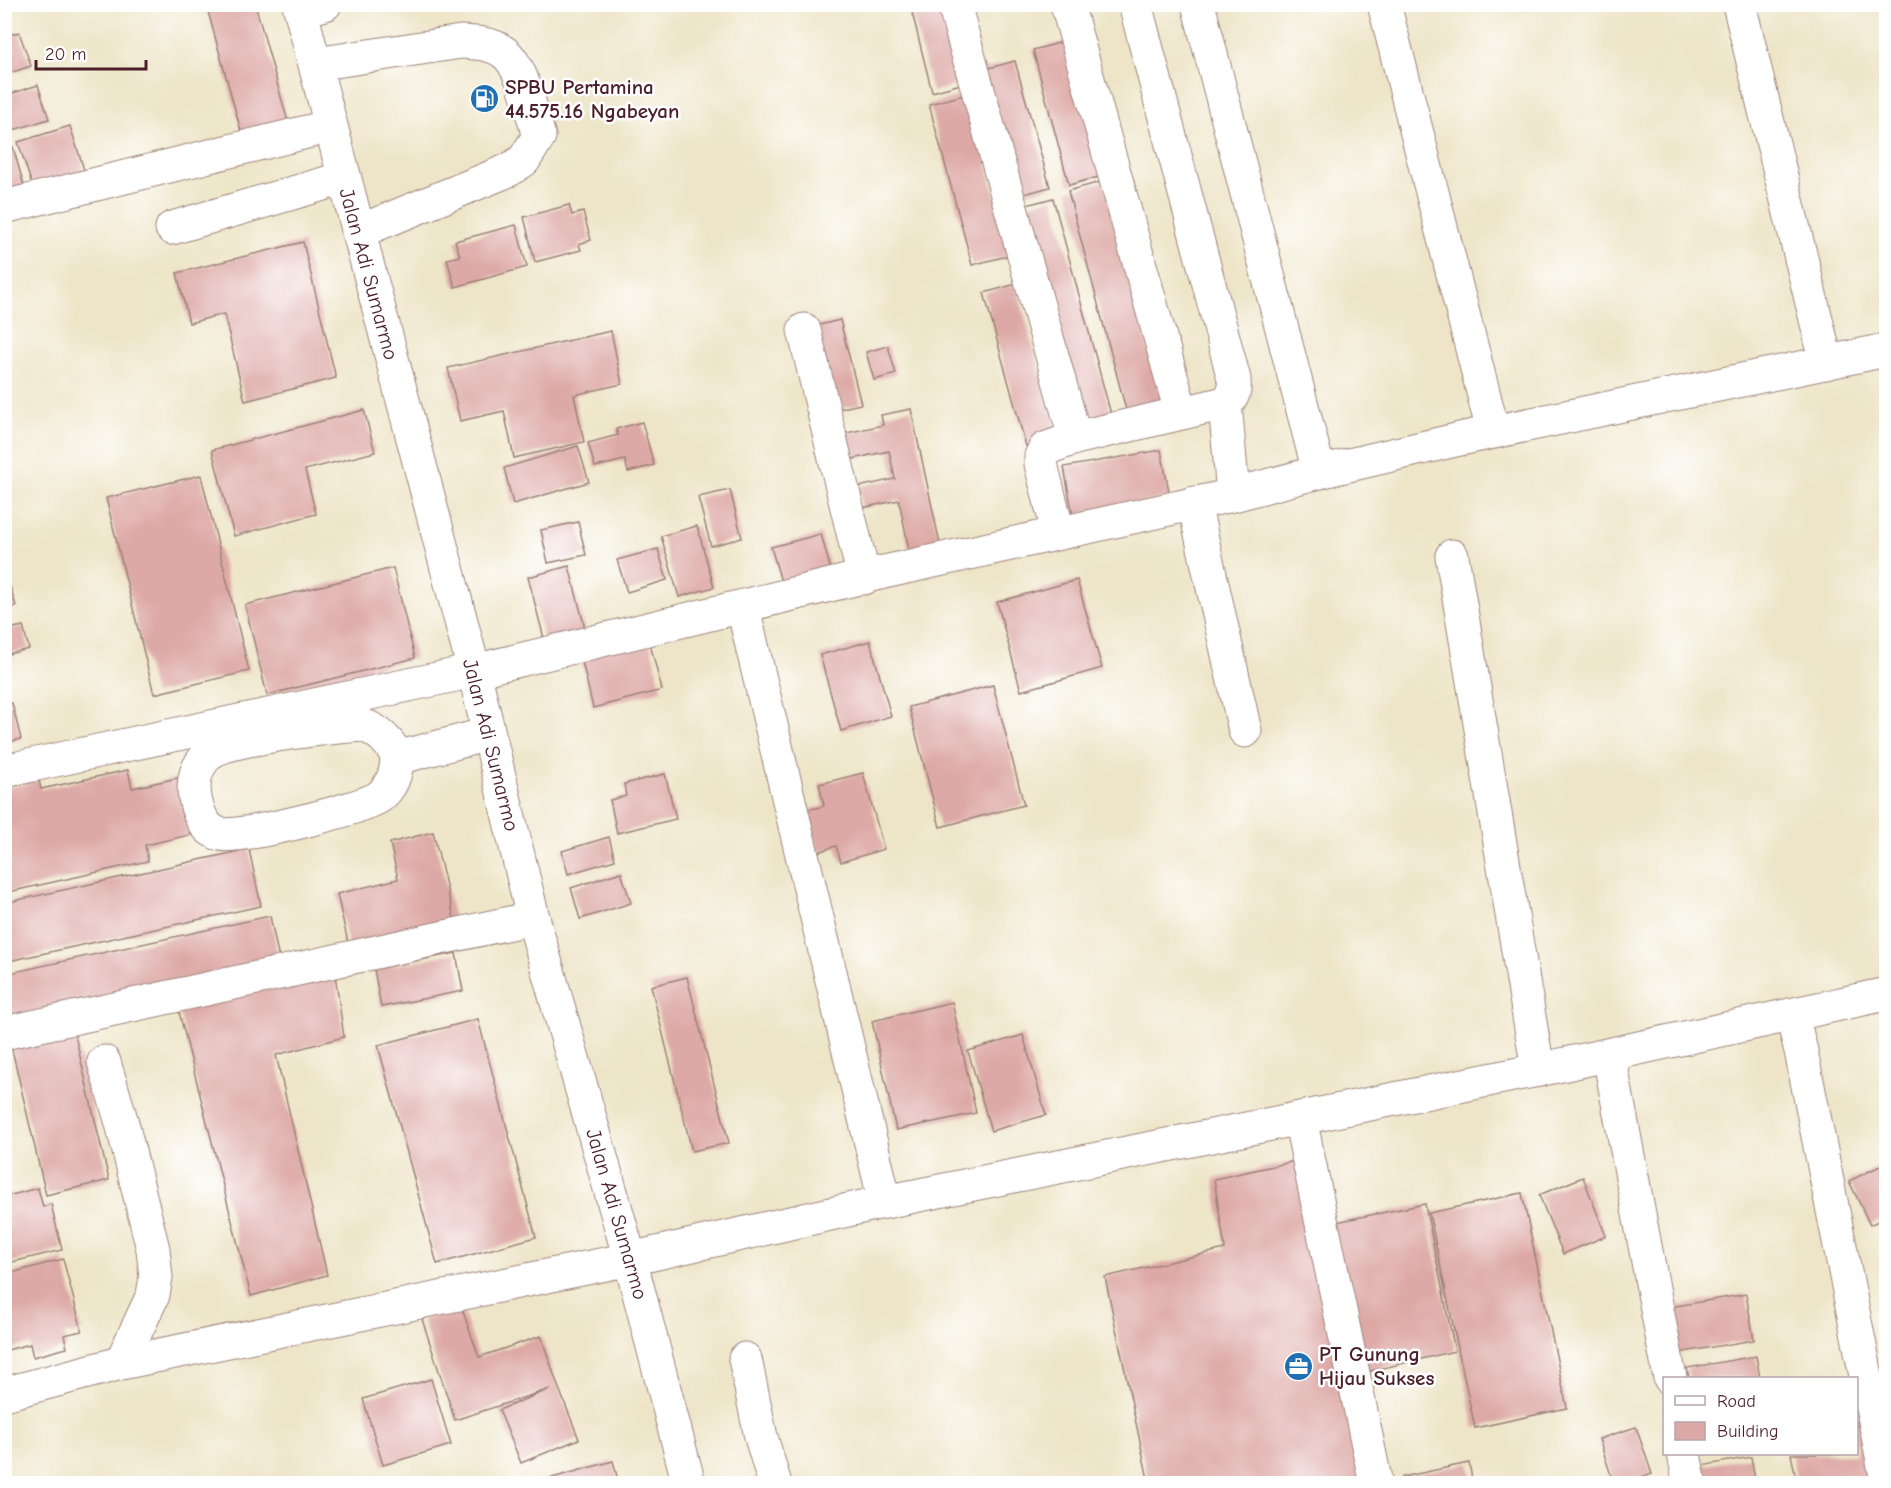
<svg xmlns="http://www.w3.org/2000/svg" width="1891" height="1488" font-family="'Comic Neue',sans-serif">
	<style>
		.building { fill: #dda9a6 }
		.lines { fill: none; stroke-linecap: round; stroke-linejoin: round }
		.minor-casing { stroke: #9c827a; stroke-width: 35 }
		.major-casing { stroke: #9c827a; stroke-width: 35 }
		.minor { stroke: #fff; stroke-width: 33 }
		.major { stroke: #fff; stroke-width: 33 }
		.labels { text-anchor: middle; dominant-baseline: central; stroke-width: 5; stroke-linejoin: round; paint-order: stroke }
		.poi-label { font-size: 21px; font-weight: bold; fill: #4a1f2b; stroke: #fff; text-anchor: start }
		.street-label { font-size: 21px; fill: #4a1f2b; stroke: #fff }
	</style>
	<rect width="100%" height="100%" fill="#fff"/>
	<filter id="ink" filterUnits="userSpaceOnUse"><feTurbulence type="fractalNoise" baseFrequency=".0167" numOctaves="2"/><feDisplacementMap in="SourceGraphic" scale="12" xChannelSelector="R" yChannelSelector="G"/><feConvolveMatrix kernelMatrix="1 2 1 2 8 2 1 2 1" color-interpolation-filters="sRGB"/></filter>
	<filter id="wash" filterUnits="userSpaceOnUse"><feTurbulence type="fractalNoise" baseFrequency=".008" numOctaves="4" result="noise"/><feDisplacementMap in="SourceGraphic" scale="24" xChannelSelector="R" yChannelSelector="G"/><feGaussianBlur stdDeviation="1.35" result="paint"/><feColorMatrix in="noise" values="0 0 0 0 0 0 0 0 0 0 0 0 0 0 0 0 0 1.4 0 .05"/><feComposite in="paint" operator="in"/></filter>
	<g filter="url(#wash)">
		<rect width="100%" height="100%" fill="#eee5c8"/>
		<g id="blocks">
			<g class="building">
				<path d="M 206,4 L 255,4 L 290,129 L 244,142 Z"/>
				<path d="M 910,4 L 948,4 L 968,82 L 932,92 Z"/>
				<path d="M 19,32 L 31,66 L 4,75 L 4,37 Z"/>
				<path d="M 1066,41 L 1102,176 L 1069,185 L 1033,50 Z"/>
				<path d="M 1015,61 L 1050,187 L 1017,196 L 982,70 Z"/>
				<path d="M 38,85 L 49,119 L 4,133 L 4,96 Z"/>
				<path d="M 968,94 L 1011,255 L 972,265 L 929,104 Z"/>
				<path d="M 70,126 L 87,179 L 35,194 L 18,142 Z"/>
				<path d="M 13,147 L 26,193 L 4,199 L 4,150 Z"/>
				<path d="M 1104,181 L 1165,412 L 1129,421 L 1068,191 Z"/>
				<path d="M 1053,198 L 1113,422 L 1078,432 L 1019,207 Z"/>
				<path d="M 569,205 L 572,215 L 583,212 L 591,240 L 579,244 L 581,250 L 535,262 L 524,217 Z"/>
				<path d="M 516,225 L 527,267 L 455,287 L 447,259 L 460,256 L 455,241 Z"/>
				<path d="M 303,242 L 336,378 L 245,401 L 224,314 L 189,323 L 177,273 Z"/>
				<path d="M 1016,284 L 1058,437 L 1026,446 L 984,293 Z"/>
				<path d="M 840,320 L 861,404 L 828,411 L 807,328 Z"/>
				<path d="M 611,331 L 622,384 L 574,395 L 584,442 L 514,458 L 504,411 L 460,421 L 448,368 Z"/>
				<path d="M 888,346 L 896,374 L 874,380 L 866,352 Z"/>
				<path d="M 911,409 L 940,544 L 909,550 L 899,500 L 862,508 L 858,487 L 895,479 L 889,451 L 848,460 L 842,434 L 883,425 L 881,415 Z"/>
				<path d="M 364,410 L 375,452 L 305,470 L 316,514 L 234,536 L 212,450 Z"/>
				<path d="M 642,422 L 654,465 L 628,472 L 625,460 L 595,467 L 588,443 L 618,435 L 616,429 Z"/>
				<path d="M 578,446 L 589,482 L 513,504 L 504,468 Z"/>
				<path d="M 1161,450 L 1170,497 L 1073,516 L 1064,467 Z"/>
				<path d="M 201,475 L 249,671 L 154,694 L 106,498 Z"/>
				<path d="M 730,490 L 742,538 L 711,546 L 698,497 Z"/>
				<path d="M 578,522 L 586,555 L 548,563 L 541,530 Z"/>
				<path d="M 697,526 L 714,587 L 679,597 L 661,536 Z"/>
				<path d="M 821,534 L 833,578 L 784,592 L 771,547 Z"/>
				<path d="M 658,549 L 667,580 L 627,592 L 617,560 Z"/>
				<path d="M 569,566 L 588,640 L 547,650 L 528,577 Z"/>
				<path d="M 4,567 L 16,606 L 4,610 Z"/>
				<path d="M 393,568 L 415,658 L 267,695 L 245,605 Z"/>
				<path d="M 1077,580 L 1102,668 L 1021,691 L 997,602 Z"/>
				<path d="M 23,626 L 29,649 L 4,655 L 4,630 Z"/>
				<path d="M 648,636 L 662,690 L 593,708 L 580,653 Z"/>
				<path d="M 870,641 L 891,716 L 841,731 L 820,655 Z"/>
				<path d="M 993,685 L 1024,805 L 940,827 L 909,707 Z"/>
				<path d="M 12,703 L 21,739 L 4,743 L 4,705 Z"/>
				<path d="M 128,770 L 132,788 L 182,777 L 194,834 L 145,845 L 148,861 L 4,893 L 4,788 L 39,781 L 41,789 Z"/>
				<path d="M 863,773 L 884,849 L 841,862 L 836,846 L 818,852 L 807,810 L 824,806 L 819,784 Z"/>
				<path d="M 665,774 L 676,819 L 617,833 L 610,800 L 626,796 L 624,784 Z"/>
				<path d="M 433,832 L 455,922 L 349,947 L 337,894 L 398,879 L 390,843 Z"/>
				<path d="M 609,837 L 615,860 L 568,874 L 562,851 Z"/>
				<path d="M 249,849 L 261,906 L 4,962 L 4,903 Z"/>
				<path d="M 621,872 L 631,903 L 580,919 L 571,888 Z"/>
				<path d="M 270,916 L 279,959 L 5,1019 L 5,974 Z"/>
				<path d="M 456,953 L 463,991 L 381,1007 L 374,969 Z"/>
				<path d="M 335,974 L 344,1037 L 276,1055 L 327,1275 L 251,1296 L 178,1008 Z"/>
				<path d="M 687,977 L 729,1143 L 692,1151 L 651,986 Z"/>
				<path d="M 952,1002 L 976,1113 L 896,1130 L 872,1021 Z"/>
				<path d="M 478,1019 L 536,1237 L 437,1264 L 378,1045 Z"/>
				<path d="M 74,1031 L 109,1180 L 46,1195 L 11,1045 Z"/>
				<path d="M 1023,1035 L 1046,1115 L 991,1131 L 968,1051 Z"/>
				<path d="M 1300,1160 L 1368,1484 L 1149,1484 L 1105,1277 L 1225,1249 L 1214,1179 Z"/>
				<path d="M 1886,1163 L 1886,1217 L 1870,1225 L 1849,1181 Z"/>
				<path d="M 1583,1177 L 1606,1236 L 1563,1254 L 1539,1195 Z"/>
				<path d="M 38,1188 L 43,1207 L 51,1204 L 62,1250 L 4,1264 L 4,1197 Z"/>
				<path d="M 1522,1193 L 1567,1408 L 1475,1428 L 1429,1213 Z"/>
				<path d="M 1425,1204 L 1455,1351 L 1358,1374 L 1326,1224 Z"/>
				<path d="M 63,1259 L 82,1331 L 64,1335 L 67,1348 L 33,1357 L 30,1344 L 7,1350 L 4,1341 L 4,1275 Z"/>
				<path d="M 1746,1294 L 1754,1340 L 1678,1353 L 1670,1307 Z"/>
				<path d="M 461,1306 L 479,1357 L 541,1336 L 558,1386 L 579,1439 L 521,1463 L 499,1410 L 550,1389 L 455,1420 L 422,1319 Z"/>
				<path d="M 1756,1356 L 1760,1378 L 1689,1378 L 1687,1368 Z"/>
				<path d="M 431,1379 L 451,1445 L 383,1465 L 363,1399 Z"/>
				<path d="M 1857,1415 L 1871,1478 L 1847,1484 L 1797,1484 L 1791,1454 L 1856,1454 Z"/>
				<path d="M 1636,1427 L 1652,1474 L 1624,1484 L 1614,1484 L 1599,1439 Z"/>
				<path d="M 1751,1457 L 1756,1484 L 1704,1484 L 1701,1466 Z"/>
				<path d="M 613,1461 L 619,1484 L 534,1484 L 534,1483 Z"/>
				<path d="M 1469,1463 L 1473,1484 L 1403,1484 L 1402,1477 Z"/>
			</g>
		</g>
	</g>
	<g filter="url(#ink)">
		<use href="#blocks" fill-opacity="0" stroke="#9c827a" stroke-width="1.5"/>
		<g class="lines">
			<defs>
				<g id="minor">
					<path d="M 954,4 L 1075,438"/>
					<path d="M 1067,4 L 1181,412"/>
					<path d="M 1198,4 L 1319,472"/>
					<path d="M 1384,4 L 1493,431"/>
					<path d="M 1739,4 L 1822,344 L 1825,363"/>
					<path d="M 301,11 L 325,4"/>
					<path d="M 315,64 L 461,42 C 475,43 490,43 502,51 C 523,64 531,112 539,136 L 524,160 L 509,170 L 358,232"/>
					<path d="M 4,207 L 331,126"/>
					<path d="M 172,228 L 344,178"/>
					<path d="M 804,330 L 864,578"/>
					<path d="M 1225,403 L 1233,495"/>
					<path d="M 1194,503 L 1245,731"/>
					<path d="M 1058,532 L 1041,464 L 1041,456 L 1045,449 L 1075,438 L 1225,403 C 1235,396 1235,390 1234,379 L 1135,4"/>
					<path d="M 1452,556 L 1538,1070"/>
					<path d="M 743,608 L 885,1202"/>
					<path d="M 362,725 C 378,730 390,742 397,756 C 397,772 392,787 379,797 C 364,808 237,840 220,834 C 204,830 198,813 195,798 C 192,781 196,765 210,753 C 228,738 335,727 362,725 Z"/>
					<path d="M 397,758 L 488,734"/>
					<path d="M 4,771 L 474,671 L 884,572 L 1233,495 L 1319,472 L 1460,439 L 1886,350"/>
					<path d="M 1792,1015 L 1801,1051 L 1886,1476"/>
					<path d="M 4,1033 L 533,918"/>
					<path d="M 1609,1055 L 1670,1378"/>
					<path d="M 104,1062 L 122,1123 L 153,1249 L 156,1277 L 153,1295 L 121,1363"/>
					<path d="M 1300,1118 L 1376,1484"/>
					<path d="M 745,1359 L 761,1437 L 775,1484"/>
					<path d="M 4,1394 L 121,1363 L 630,1259 L 875,1204 L 1538,1070 L 1886,994"/>
					<path d="M 1684,1454 L 1690,1484"/>
				</g>
				<path id="major" d="M 299,4 L 474,671 L 533,918 L 630,1259 L 689,1484"/>
			</defs>
			<use href="#minor" class="minor-casing"/>
			<use href="#major" class="major-casing"/>
			<use href="#minor" class="minor"/>
			<use href="#major" class="major"/>
		</g>
	</g>
	<defs>
		<symbol id="fuel-disc" viewBox="-11 -11 22 22"><circle r="9.5" fill="#1f6fb2" stroke="#fff"/><path d="M-5.5-6h7V0h2V4h1.3V-2.5L3-4.5l.8-.8L6-3V5H2.5V1h-1V6h-7ZM-4.2-4.7v3.2H.2V-4.7Z" fill="#fff"/></symbol>
		<symbol id="office-disc" viewBox="-11 -11 22 22"><circle r="9.5" fill="#1f6fb2" stroke="#fff"/><path d="M-6-3h4V-5.5h4V-3h4V5H-6ZM-1-4.5V-3h2v-1.5ZM-6 0V1H6V0Z" fill="#fff"/></symbol>
	</defs>
	<g fill-rule="evenodd">
		<use href="#fuel-disc" x="468" y="82" width="33" height="33"/>
		<use href="#office-disc" x="1282" y="1350" width="33" height="33"/>
	</g>
	<g class="labels">
		<g class="poi-label">
			<text x="505" y="87">SPBU Pertamina<tspan x="505" dy="24">44.575.16 Ngabeyan</tspan></text>
			<text x="1319" y="1354">PT Gunung<tspan x="1319" dy="24">Hijau Sukses</tspan></text>
		</g>
		<g class="street-label">
			<text transform="translate(369 274) rotate(75)">Jalan Adi Sumarmo</text>
			<text transform="translate(491 745) rotate(76)">Jalan Adi Sumarmo</text>
			<text transform="translate(617 1214) rotate(74)">Jalan Adi Sumarmo</text>
		</g>
	</g>
	<rect width="1891" height="1488" fill="none" stroke="#fff" stroke-width="24"/>
	<rect x="1663" y="1377" width="195" height="78" fill="#ffffff" stroke="#b7a5aa" stroke-width="1.5"/>
	<rect x="1675" y="1396" width="30" height="9" fill="#ffffff" stroke="#b7a5aa" stroke-width="1.5"/>
	<text x="1717" y="1407" font-size="18" fill="#4a1f2b">Road</text>
	<rect x="1675" y="1422" width="30" height="18" fill="#dda9a6" stroke="#b7a5aa" stroke-width="1.5"/>
	<text x="1717" y="1437" font-size="18" fill="#4a1f2b">Building</text>
	<path d="M36 60v9h110v-9" fill="none" stroke="#4a1f2b" stroke-width="3"/>
	<text x="45" y="60" font-size="18" fill="#4a1f2b" stroke="#ffffff" stroke-width="4.5" paint-order="stroke">20 m</text>
</svg>
